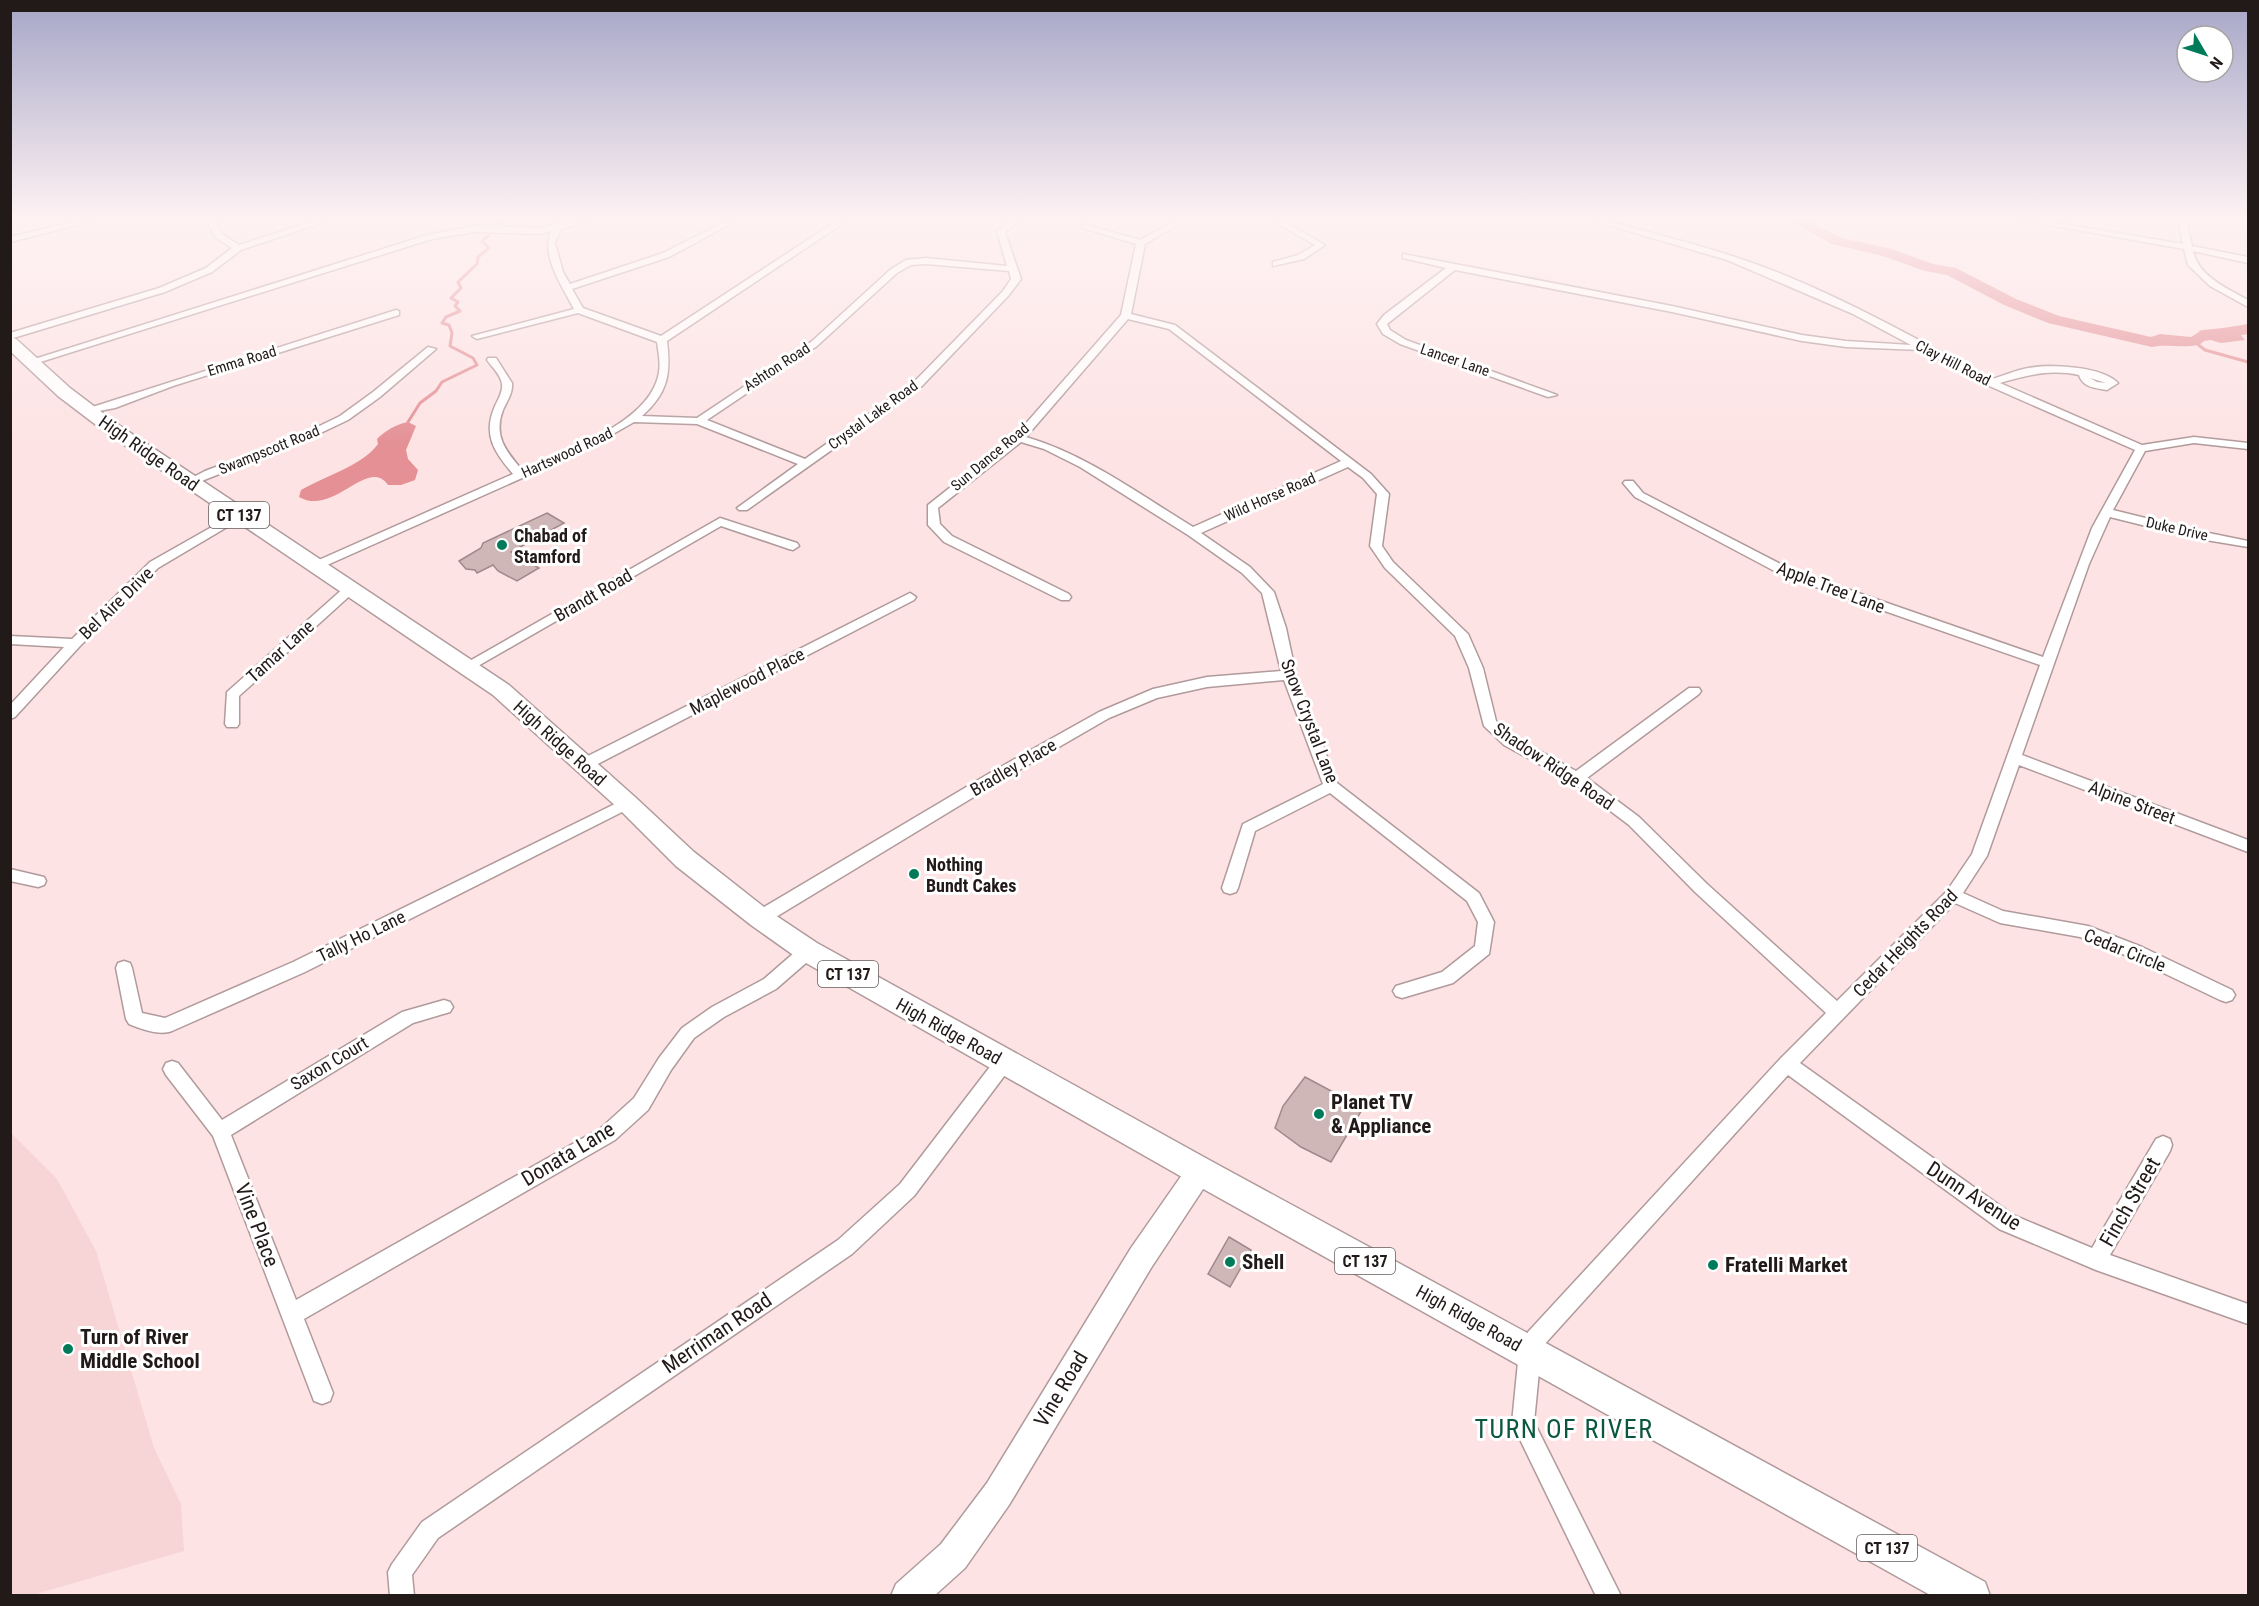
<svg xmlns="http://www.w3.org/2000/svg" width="2259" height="1606" font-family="'Roboto Condensed',sans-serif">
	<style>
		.built { fill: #f7d5d6 }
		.water { fill: #e49095 }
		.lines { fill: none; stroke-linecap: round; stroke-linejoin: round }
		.stream { stroke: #e49095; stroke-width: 3 }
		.river { fill: #e49095; fill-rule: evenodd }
		.building { fill: #cfb6b7; stroke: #a0898a; stroke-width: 1.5 }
		.street-casing { stroke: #b19a9b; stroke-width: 3 }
		.secondary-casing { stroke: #b19a9b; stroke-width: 3 }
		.primary-casing { stroke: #b19a9b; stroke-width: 3 }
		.street { fill: #fff; fill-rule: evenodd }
		.secondary { fill: #fff; fill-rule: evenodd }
		.primary { fill: #fff; fill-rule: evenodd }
		.poi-dot { fill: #007b59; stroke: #fff; stroke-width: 2 }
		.labels { text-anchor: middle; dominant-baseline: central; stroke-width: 6; stroke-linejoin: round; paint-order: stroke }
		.far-street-label { font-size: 15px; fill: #221919; stroke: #fff }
		.shield { fill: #fff; stroke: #645e5e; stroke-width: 1.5 }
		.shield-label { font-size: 16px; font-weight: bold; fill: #221919 }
		.street-label { font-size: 18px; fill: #221919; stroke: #fff }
		.poi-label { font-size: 18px; font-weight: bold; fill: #221919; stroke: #fff; text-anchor: start }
		.near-poi-label { font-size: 21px; font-weight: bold; fill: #221919; stroke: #fff; text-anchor: start }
		.near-street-label { font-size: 21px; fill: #221919; stroke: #fff }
		.near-quarter-label { font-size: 26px; letter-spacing: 1.5px; fill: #0a563e; stroke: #fff }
	</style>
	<rect width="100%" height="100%" fill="#fde3e4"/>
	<path class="built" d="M 11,1133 L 57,1179 L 96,1251 L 154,1448 L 181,1504 L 184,1551 L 29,1596 L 10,1595 Z"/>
	<g class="water">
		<path d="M 2248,322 L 2248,332 L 2241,335 L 2245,340 L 2221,343 L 2200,337 L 2199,331 L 2202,330 L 2248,326 Z"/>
		<path d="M 408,422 L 416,426 L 406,450 L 408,459 L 418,470 L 415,480 L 401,485 L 388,485 C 368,456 334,517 299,497 L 301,490 C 325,476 362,466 378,444 L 377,439 C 385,431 396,424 408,422 Z"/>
	</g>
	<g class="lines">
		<g class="stream">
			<path d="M 493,226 L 502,220"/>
			<path d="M 2195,342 L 2205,350 L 2248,362"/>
			<path d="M 408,422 L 420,403 L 436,391 L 442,382 L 477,365 L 473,358 L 450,346 L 452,333 L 449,325 L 442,323 L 446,317 L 460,311 L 455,306 L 458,302 L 451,298 L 461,288 L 458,282 L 477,264 L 478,257 L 489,248 L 482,241 L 489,235"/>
		</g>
		<path class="river" d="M 1788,220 L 1806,220 L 1842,238 L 1892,249 L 1933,264 L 1956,268 L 2016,299 L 2059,316 L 2151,337 L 2160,334 L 2191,337 L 2199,332 L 2248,324 L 2248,334 L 2204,341 C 2196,351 2167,343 2152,347 L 2048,323 L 2004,305 L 1947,275 L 1925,271 L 1883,256 L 1832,244 Z"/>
	</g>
	<g class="building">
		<path d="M 547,513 L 564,523 L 511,552 L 539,568 L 517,581 L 498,571 L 493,565 L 477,573 L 475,570 L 466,569 L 459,561 L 481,548 L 483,543 Z"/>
		<path d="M 1305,1077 L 1363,1108 L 1331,1162 L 1301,1147 L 1275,1128 L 1283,1106 Z"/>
		<path d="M 1229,1237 L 1251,1250 L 1230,1287 L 1208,1274 Z"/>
	</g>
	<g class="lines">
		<defs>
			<g id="street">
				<path d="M 82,220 L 97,220 L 10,242 L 10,237 Z"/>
				<path d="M 211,220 L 219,220 L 216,224 L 222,234 L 239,245 L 317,220 L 330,220 L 241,250 L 212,272 L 165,292 L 10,339 L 10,333 L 159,288 L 206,268 L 232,248 L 216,238 L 208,224 Z"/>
				<path d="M 556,220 L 564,220 L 563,223 L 591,220 L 561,229 L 555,243 L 563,272 L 570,284 L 663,253 L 728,220 L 738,220 L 669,257 L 572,289 L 583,308 L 661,336 L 838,220 L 848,220 L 667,341 C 671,374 668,393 642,416 L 697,418 L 811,342 L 891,269 L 906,260 L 926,258 L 1007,266 L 997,231 L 1011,220 L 1020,220 L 1005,232 L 1021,279 L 1009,295 L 922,386 L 747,510 L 739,510 L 737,508 L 798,464 L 697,424 L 634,422 L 585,450 L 316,570 L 312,569 L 310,566 L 312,563 L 513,474 C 495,453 482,435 495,406 C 498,400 503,392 502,384 C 501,375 492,367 487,360 L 488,358 L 496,358 L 512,383 C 513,393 507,401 503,410 C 493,436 506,451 522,470 C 562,452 639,427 656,383 C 662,369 659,356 657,342 L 578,313 L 477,339 L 472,336 L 574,309 C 562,286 541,257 551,231 L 541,234 L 474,232 L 432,239 L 34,364 L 25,362 L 427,235 L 474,226 L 541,228 L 554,225 ZM 926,264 L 1009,271 L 1011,279 L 1003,291 L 914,382 L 805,459 L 707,420 L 817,346 L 897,273 L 911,265 Z"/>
				<path d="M 1176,220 L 1186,220 L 1145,244 L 1131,314 L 1175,325 L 1371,474 L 1389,494 L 1382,546 L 1393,562 L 1468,634 L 1483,668 L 1496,721 L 1514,737 L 1576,771 L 1689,688 L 1699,688 L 1701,691 L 1699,694 L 1587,778 L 1639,817 L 1707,884 L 1837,1001 L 1947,891 L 1972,854 L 2040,665 L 1784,576 L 1635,497 L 1623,483 L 1625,481 L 1633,481 L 1643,493 L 1792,570 L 2043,657 L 2092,528 L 2135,450 L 1987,385 L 1921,350 L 1846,347 L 1802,341 L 1672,312 L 1455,270 L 1387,324 L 1390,330 L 1406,340 L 1557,395 L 1548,397 L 1400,344 L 1383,334 L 1377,324 L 1384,315 L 1446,268 L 1403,258 L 1403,254 L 1672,306 L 1802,335 L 1846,341 L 1911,345 L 1853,314 L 1727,260 L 1591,220 L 1604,220 C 1647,232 1690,242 1732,256 C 1823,285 1908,335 1992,379 C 2003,376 2016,370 2028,368 C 2050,364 2102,366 2118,383 L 2107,390 C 2096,388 2083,388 2079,375 C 2051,369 2027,375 2000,383 L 2142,445 L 2194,437 L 2248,443 L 2248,449 L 2194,443 L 2145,451 L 2113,510 L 2194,530 L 2248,541 L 2248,547 L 2194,538 L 2110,517 L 2089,564 L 2022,755 L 2248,840 L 2248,852 L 2019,765 L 1987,856 L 1963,893 L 2003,911 L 2088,926 L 2142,947 L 2232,990 L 2235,995 L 2232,1000 L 2226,1002 L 2220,1000 L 2130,957 L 2080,937 L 2000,923 L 1955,903 L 1800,1063 L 2013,1215 L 2092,1248 L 2156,1139 L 2163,1136 L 2170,1139 L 2172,1145 L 2170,1151 L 2110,1255 L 2248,1304 L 2248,1324 L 2096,1270 L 1999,1229 L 1788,1075 L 1543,1346 L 1541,1352 L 1534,1422 L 1621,1596 L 1596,1596 L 1512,1423 L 1519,1352 L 1528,1332 L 1781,1058 L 1826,1013 L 1695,892 L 1629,825 L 1572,782 L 1504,745 L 1484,726 L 1469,668 L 1455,636 L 1385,568 L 1370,546 L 1377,494 L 1363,478 L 1348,467 L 1201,533 L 1250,567 L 1274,592 L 1286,628 L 1296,675 L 1337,783 L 1479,893 L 1494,922 L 1489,954 L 1453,983 L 1402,998 L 1396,996 L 1393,991 L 1396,986 L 1442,972 L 1475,946 L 1478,922 L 1467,901 L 1330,793 L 1255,831 L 1238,888 L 1236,892 L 1230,894 L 1224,892 L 1222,888 L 1243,824 L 1323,784 L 1284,680 L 1207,687 L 1157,698 L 1109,718 L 1000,781 L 766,923 L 760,924 L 754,923 L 752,918 L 754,913 L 990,773 L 1099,712 L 1153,689 L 1207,677 L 1281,671 L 1262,593 L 1242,573 L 1188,535 L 1080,467 L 1044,449 L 1021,442 L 938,508 L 940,524 L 952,536 L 1069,594 L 1071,597 L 1069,600 L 1061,600 L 944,542 L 928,525 L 928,505 L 1015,436 L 1121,315 L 1136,244 L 1083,228 L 1083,224 L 1140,240 ZM 1128,319 L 1169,329 L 1341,461 L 1193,527 C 1139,494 1087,455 1026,437 ZM 2090,378 L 2106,383 L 2097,382 Z"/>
				<path d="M 1271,220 L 1281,220 L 1325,245 L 1304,259 L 1273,266 L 1273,262 L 1298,255 L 1315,245 Z"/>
				<path d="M 2021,220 L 2040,220 L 2183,244 L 2178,220 L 2186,220 L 2192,246 L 2248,257 L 2248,263 L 2193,251 C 2198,276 2228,289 2248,300 L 2248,307 L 2210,286 L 2188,265 L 2184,249 Z"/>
				<path d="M 396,310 L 399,311 L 399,315 L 173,386 L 115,408 L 88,413 L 83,410 Z"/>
				<path d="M 428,347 L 436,349 L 380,397 L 348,420 L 310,438 L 194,484 L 190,485 L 184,482 L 205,471 L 303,434 L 340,416 L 373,392 Z"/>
				<path d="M 240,511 L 246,515 L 244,517 L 158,568 L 80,646 L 15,717 L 10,719 L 10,705 L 64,647 L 10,644 L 10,636 L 72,639 L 150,562 Z"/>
				<path d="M 720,518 L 797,543 L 799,546 L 793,550 L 789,549 L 721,526 L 471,670 L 466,671 L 459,667 Z"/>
				<path d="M 350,585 L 354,586 L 356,589 L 354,592 L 239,696 L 239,724 L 237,727 L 227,727 L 225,724 L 227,692 L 346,586 Z"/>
				<path d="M 910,593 L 916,597 L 914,600 L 588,769 L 578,769 L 576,765 L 578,761 Z"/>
				<path d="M 627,798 L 632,799 L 634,803 L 632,807 L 305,972 L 172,1031 C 160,1036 141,1029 129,1024 L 126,1019 L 116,968 L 118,963 L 124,961 L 130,963 L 132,968 L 142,1013 L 165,1018 L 293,962 Z"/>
				<path d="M 10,869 L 44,877 L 46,881 L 44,885 L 38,887 L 10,881 Z"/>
				<path d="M 808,944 L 814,946 L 816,951 L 814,956 L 776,989 L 724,1017 L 694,1038 L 671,1070 L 648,1110 L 615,1140 L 304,1319 L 333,1393 L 330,1401 L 322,1404 L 314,1401 L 213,1136 L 166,1075 L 163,1069 L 166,1063 L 172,1061 L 178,1063 L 222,1120 L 402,1012 L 444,1000 L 450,1002 L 453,1007 L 450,1012 L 413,1023 L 231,1135 L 296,1300 L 601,1128 L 634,1098 L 659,1058 L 682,1028 L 712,1007 L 764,979 L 802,946 Z"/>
				<path d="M 1005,1053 L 1011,1055 L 1014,1061 L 1011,1067 L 914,1196 L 852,1254 L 438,1538 L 412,1575 L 414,1596 L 390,1596 L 388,1572 L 392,1564 L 422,1522 L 838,1240 L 900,1184 L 999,1055 Z"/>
			</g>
			<path id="secondary" d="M 1200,1158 L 1209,1162 L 1213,1171 L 1209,1180 L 1151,1268 L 1009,1505 L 965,1568 L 934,1596 L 891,1596 L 896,1584 L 941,1544 L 987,1483 L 1131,1248 L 1191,1162 Z"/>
			<path id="primary" d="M 10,337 L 16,339 L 70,388 L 120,426 L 509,685 L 635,797 L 694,852 L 769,911 L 817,943 L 1211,1161 L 1985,1582 L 1990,1596 L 1932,1596 L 1189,1181 L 799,959 L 751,925 L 676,866 L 619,809 L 493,695 L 108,434 L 58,396 L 10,351 Z"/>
		</defs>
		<use href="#street" class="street-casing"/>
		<use href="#secondary" class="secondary-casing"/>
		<use href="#primary" class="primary-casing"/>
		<use href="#street" class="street"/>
		<use href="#secondary" class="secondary"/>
		<use href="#primary" class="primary"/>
	</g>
	<linearGradient id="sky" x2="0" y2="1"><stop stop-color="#a6a6c7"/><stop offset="0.49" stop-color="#fef2f3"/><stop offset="1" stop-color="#fef2f3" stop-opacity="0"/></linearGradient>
	<rect width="2259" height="445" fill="url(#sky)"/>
	<g class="poi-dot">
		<circle cx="502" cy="545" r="6"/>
		<circle cx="914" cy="874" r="6"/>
		<circle cx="1319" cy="1114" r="6"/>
		<circle cx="1230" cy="1262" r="6"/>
		<circle cx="1713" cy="1265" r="6"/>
		<circle cx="68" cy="1349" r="6"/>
	</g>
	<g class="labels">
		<g class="far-street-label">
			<text transform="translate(1455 360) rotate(19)">Lancer Lane</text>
			<text transform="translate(242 361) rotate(-17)">Emma Road</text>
			<text transform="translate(1953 363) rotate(27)">Clay Hill Road</text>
			<text transform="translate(777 367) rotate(-33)">Ashton Road</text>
			<text transform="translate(873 415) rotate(-36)">Crystal Lake Road</text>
			<text transform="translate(269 450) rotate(-22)">Swampscott Road</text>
			<text transform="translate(567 453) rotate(-25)">Hartswood Road</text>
			<text transform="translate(990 457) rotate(-40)">Sun Dance Road</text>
			<text transform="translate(1270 497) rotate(-24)">Wild Horse Road</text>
			<text transform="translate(2177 529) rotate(13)">Duke Drive</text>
		</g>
		<g class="shield">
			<rect x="209" y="502" width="60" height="26" rx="4.5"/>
			<rect x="818" y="961" width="60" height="26" rx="4.5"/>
			<rect x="1335" y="1248" width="60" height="26" rx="4.5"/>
			<rect x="1857" y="1535" width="60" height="26" rx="4.5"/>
		</g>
		<g class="shield-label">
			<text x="239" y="515">CT 137</text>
			<text x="848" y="974">CT 137</text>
			<text x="1365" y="1261">CT 137</text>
			<text x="1887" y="1548">CT 137</text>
		</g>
		<g class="street-label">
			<text transform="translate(149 453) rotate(35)">High Ridge Road</text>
			<text transform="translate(1831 587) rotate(21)">Apple Tree Lane</text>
			<text transform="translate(593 595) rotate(-30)">Brandt Road</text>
			<text transform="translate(116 603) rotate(-44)">Bel Aire Drive</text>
			<text transform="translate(280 651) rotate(-42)">Tamar Lane</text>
			<text transform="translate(747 681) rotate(-27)">Maplewood Place</text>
			<text transform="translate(1310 721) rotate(69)">Snow Crystal Lane</text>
			<text transform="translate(560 743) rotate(42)">High Ridge Road</text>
			<text transform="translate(1554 766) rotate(34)">Shadow Ridge Road</text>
			<text transform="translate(1013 767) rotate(-30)">Bradley Place</text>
			<text transform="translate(2132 802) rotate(21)">Alpine Street</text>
			<text transform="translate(361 936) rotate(-26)">Tally Ho Lane</text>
			<text transform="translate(1905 943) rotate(-46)">Cedar Heights Road</text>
			<text transform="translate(2125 950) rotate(22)">Cedar Circle</text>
			<text transform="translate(949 1031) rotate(29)">High Ridge Road</text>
			<text transform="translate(329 1063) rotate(-31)">Saxon Court</text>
			<text transform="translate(1469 1318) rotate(29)">High Ridge Road</text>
		</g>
		<g class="poi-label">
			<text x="514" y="535">Chabad of<tspan x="514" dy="21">Stamford</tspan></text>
			<text x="926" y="864">Nothing<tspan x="926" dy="21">Bundt Cakes</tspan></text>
		</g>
		<g class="near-poi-label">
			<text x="1331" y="1102">Planet TV<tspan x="1331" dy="24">&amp; Appliance</tspan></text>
			<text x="1242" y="1262">Shell</text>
			<text x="1725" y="1265">Fratelli Market</text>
			<text x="80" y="1337">Turn of River<tspan x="80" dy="24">Middle School</tspan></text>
		</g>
		<g class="near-street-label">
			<text transform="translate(568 1154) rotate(-31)">Donata Lane</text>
			<text transform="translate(1974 1196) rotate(33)">Dunn Avenue</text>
			<text transform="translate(2130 1202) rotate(-60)">Finch Street</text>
			<text transform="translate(257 1225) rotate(69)">Vine Place</text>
			<text transform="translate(717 1333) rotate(-34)">Merriman Road</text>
			<text transform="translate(1061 1389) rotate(-59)">Vine Road</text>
		</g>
		<g class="near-quarter-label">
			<text x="1564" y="1429">TURN OF RIVER</text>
		</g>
	</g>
	<rect width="2259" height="1606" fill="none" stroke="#221919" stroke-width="24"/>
	<g transform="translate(2205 54) rotate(129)"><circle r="28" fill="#ffffff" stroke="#a7a3a3" stroke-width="1.5"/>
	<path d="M0-4.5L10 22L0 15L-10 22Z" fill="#007b59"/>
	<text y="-9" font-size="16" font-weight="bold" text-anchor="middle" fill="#221919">N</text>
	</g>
</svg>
